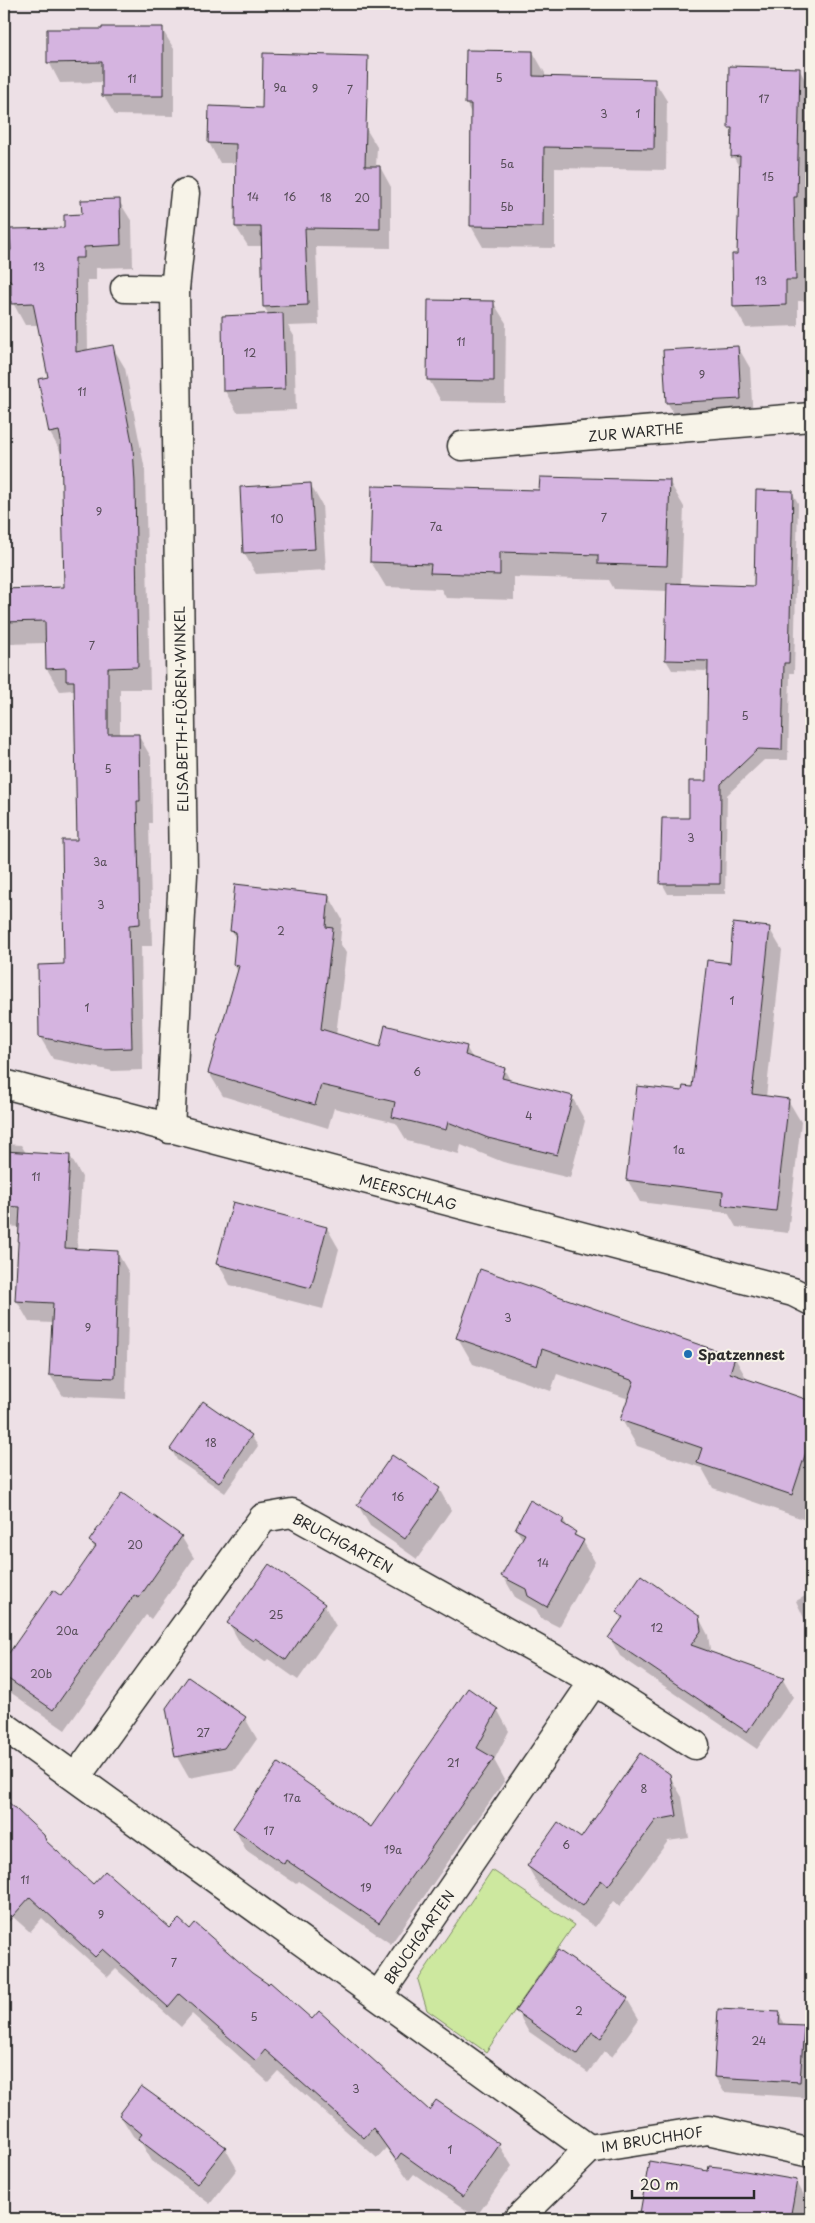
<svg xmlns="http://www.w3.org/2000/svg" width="815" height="2223" font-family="'Playpen Sans',sans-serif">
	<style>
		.grass { fill: #cde89f; stroke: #7c8a65 }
		.shadow { fill: #0003 }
		.building { fill: #d5b4e0; stroke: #2b2b2b }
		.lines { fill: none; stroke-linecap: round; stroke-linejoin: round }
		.minor-casing { stroke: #2b2b2b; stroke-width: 31 }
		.minor { stroke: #f7f3e8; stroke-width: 28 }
		.poi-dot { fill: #1f6fb2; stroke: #f7f3e8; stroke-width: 2 }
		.labels { text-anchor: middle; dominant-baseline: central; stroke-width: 4; stroke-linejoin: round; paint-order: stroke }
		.number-label { font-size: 11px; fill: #564d58 }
		.street-label { font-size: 14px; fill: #2b2b2b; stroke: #f7f3e8 }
		.poi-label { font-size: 14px; font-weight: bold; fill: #2b2b2b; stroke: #f7f3e8; text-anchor: start }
	</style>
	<rect width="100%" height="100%" fill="#ede0e6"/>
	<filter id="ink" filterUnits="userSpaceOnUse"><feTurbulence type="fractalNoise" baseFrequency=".02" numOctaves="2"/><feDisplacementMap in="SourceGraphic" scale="10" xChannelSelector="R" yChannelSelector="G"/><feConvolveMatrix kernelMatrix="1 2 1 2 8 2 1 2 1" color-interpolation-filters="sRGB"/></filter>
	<g filter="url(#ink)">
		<path class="grass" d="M 492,1870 L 574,1925 L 486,2052 L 427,2010 L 418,1980 Z"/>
		<g class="shadow">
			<path d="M 162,29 L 174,49 L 174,116 L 115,115 L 103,95 L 103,82 L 60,83 L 49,62 Z"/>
			<path d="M 533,52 L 545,73 L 545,77 L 654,80 L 667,101 L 666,170 L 555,168 L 555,248 L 483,247 L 471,226 L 472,115 L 466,103 Z"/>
			<path d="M 799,69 L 811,90 L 809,218 L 806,218 L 807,301 L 798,301 L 798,326 L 746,328 L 734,307 L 738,255 L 741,170 L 733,156 L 733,134 L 730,127 Z"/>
			<path d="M 210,107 L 365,127 L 377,147 L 376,167 L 380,167 L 391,187 L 391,248 L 316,247 L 319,325 L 288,326 L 294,336 L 296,410 L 237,412 L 225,391 L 269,315 L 264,307 L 263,246 L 248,246 L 236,227 L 237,163 L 220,163 L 209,143 Z"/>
			<path d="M 119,201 L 132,222 L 133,267 L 96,268 L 96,280 L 87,280 L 88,351 L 112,346 L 125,368 L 145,470 L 150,689 L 120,689 L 120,735 L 138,735 L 151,757 L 152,823 L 149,823 L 152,946 L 141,946 L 143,1070 L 113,1071 L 53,1059 L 40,1037 L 66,965 L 78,841 L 76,694 L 73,690 L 60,691 L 47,669 L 46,643 L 7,644 L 4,637 L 4,590 L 66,588 L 63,456 L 50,433 L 39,380 L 50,378 L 38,325 L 25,325 L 13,303 L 12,289 L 4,274 L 4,260 L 12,251 L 65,229 L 83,215 Z"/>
			<path d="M 493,302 L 506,323 L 505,402 L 441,401 L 429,380 Z"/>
			<path d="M 738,347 L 750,368 L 753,420 L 679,423 L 667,402 Z"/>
			<path d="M 669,481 L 684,507 L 681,585 L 755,587 L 792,492 L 798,503 L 794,673 L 790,673 L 788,760 L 764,760 L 727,795 L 725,894 L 668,894 L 662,883 L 707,782 L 709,671 L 672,670 L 666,660 L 668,591 L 614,589 L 609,580 L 514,577 L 514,600 L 446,598 L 441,589 L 386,587 L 371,562 L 540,491 Z"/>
			<path d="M 310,484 L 322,505 L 326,570 L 256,574 L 244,553 Z"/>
			<path d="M 329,896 L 342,919 L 340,943 L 346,953 L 336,1035 L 381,1049 L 466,1047 L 473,1059 L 504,1069 L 511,1082 L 572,1097 L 585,1121 L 570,1178 L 503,1162 L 461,1145 L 459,1154 L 407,1141 L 396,1123 L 334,1108 L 328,1128 L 223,1096 L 209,1073 L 239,973 L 234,965 L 237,940 L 231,931 Z"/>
			<path d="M 769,928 L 782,950 L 766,1097 L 788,1100 L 801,1122 L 788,1233 L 736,1227 L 728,1213 L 640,1202 L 627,1179 L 683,1093 L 693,1089 L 731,964 Z"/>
			<path d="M 4,1144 L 21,1145 L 26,1153 L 70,1156 L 82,1177 L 77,1250 L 117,1252 L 129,1273 L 126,1399 L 63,1396 L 50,1375 L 53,1323 L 29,1322 L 17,1301 L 20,1227 L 4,1226 Z"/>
			<path d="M 327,1228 L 339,1249 L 323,1309 L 230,1285 L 218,1263 Z"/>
			<path d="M 458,1338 L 735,1358 L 748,1381 L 811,1402 L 811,1506 L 806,1520 L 713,1488 L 702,1468 L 637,1446 L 622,1420 L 629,1399 L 557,1374 L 551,1391 L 473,1364 Z"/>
			<path d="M 251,1436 L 258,1446 L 225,1493 L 177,1460 L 171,1449 Z"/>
			<path d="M 439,1489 L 451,1510 L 417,1559 L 370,1526 L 358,1505 Z"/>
			<path d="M 563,1519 L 569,1529 L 583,1541 L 595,1562 L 559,1627 L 541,1618 L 536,1609 L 515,1597 L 503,1576 L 523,1540 L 516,1529 Z"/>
			<path d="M 181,1536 L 194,1558 L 151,1619 L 146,1615 L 65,1730 L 10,1692 L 4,1681 L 4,1663 L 53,1592 L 61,1598 L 96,1550 L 90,1541 Z"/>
			<path d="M 811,1593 L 811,1633 L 796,1601 Z"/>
			<path d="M 324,1605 L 336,1626 L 298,1680 L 268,1659 L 265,1662 L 241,1645 L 229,1623 Z"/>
			<path d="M 617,1612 L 698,1616 L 708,1635 L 710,1649 L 708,1652 L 783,1680 L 793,1697 L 757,1749 L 620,1656 L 610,1638 L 622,1620 Z"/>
			<path d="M 497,1709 L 509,1731 L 494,1760 L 505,1780 L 391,1944 L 299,1881 L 296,1884 L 246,1850 L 234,1828 L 371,1829 Z"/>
			<path d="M 245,1718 L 257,1739 L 236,1769 L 189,1778 L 177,1757 Z"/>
			<path d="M 669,1775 L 682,1797 L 689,1838 L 668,1841 L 620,1906 L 613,1901 L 595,1927 L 540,1888 L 528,1867 L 581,1840 Z"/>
			<path d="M 4,1801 L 93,1886 L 170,1930 L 190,1930 L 251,1974 L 430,2111 L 437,2101 L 499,2145 L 512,2166 L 476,2217 L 414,2174 L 409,2180 L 386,2148 L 377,2158 L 278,2071 L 268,2082 L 192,2014 L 181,2027 L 116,1969 L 108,1977 L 42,1918 L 30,1932 L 12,1916 L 4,1916 Z"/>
			<path d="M 558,1951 L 627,1999 L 639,2019 L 612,2057 L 604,2051 L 588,2073 L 528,2031 L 517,2011 Z"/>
			<path d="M 779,2014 L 786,2026 L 811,2027 L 811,2098 L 724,2092 L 715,2077 Z"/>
			<path d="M 120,2115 L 225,2148 L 237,2169 L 210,2204 L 152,2161 L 142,2144 L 133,2136 Z"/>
			<path d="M 709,2173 L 796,2181 L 808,2202 L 805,2219 L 642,2219 L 641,2217 Z"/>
			<path d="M 4,2202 L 10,2213 L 5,2219 L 4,2219 Z"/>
		</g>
		<g class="building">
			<path d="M 102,27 L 163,27 L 163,96 L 102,96 L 102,62 L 47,63 L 47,29 L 102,29 Z"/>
			<path d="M 466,50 L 533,51 L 533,76 L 655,79 L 654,149 L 544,147 L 543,227 L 470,226 L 471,104 L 465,104 Z"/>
			<path d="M 263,53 L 368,56 L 365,166 L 380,166 L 380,229 L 305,228 L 308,305 L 263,307 L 261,227 L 235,227 L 236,144 L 208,143 L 209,106 L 262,108 Z"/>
			<path d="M 729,66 L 800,68 L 797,197 L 794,197 L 796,280 L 786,280 L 786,305 L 733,307 L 732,254 L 737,254 L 740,156 L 731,157 L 732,128 L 728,128 Z"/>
			<path d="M 120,199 L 121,245 L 84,247 L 84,258 L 75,258 L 76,352 L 113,345 L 133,447 L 135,483 L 138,667 L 108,668 L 108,734 L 139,734 L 140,801 L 137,801 L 140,924 L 129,925 L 132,1048 L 100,1049 L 39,1037 L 38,965 L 64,964 L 62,840 L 77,840 L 74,681 L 66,681 L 66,668 L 46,669 L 45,621 L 4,622 L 4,589 L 64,587 L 61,440 L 59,431 L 49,433 L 38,379 L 48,377 L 33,303 L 11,304 L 11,282 L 4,275 L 4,258 L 11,250 L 10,229 L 64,228 L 64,215 L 82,214 L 81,200 Z"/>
			<path d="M 428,300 L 494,301 L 494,381 L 427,380 Z"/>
			<path d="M 283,313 L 285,389 L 223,391 L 222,316 Z"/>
			<path d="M 738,346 L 741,399 L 666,403 L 663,350 Z"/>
			<path d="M 540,477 L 670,480 L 667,566 L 598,564 L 598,555 L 500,552 L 500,575 L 430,573 L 431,564 L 370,562 L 372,486 L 539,490 Z"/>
			<path d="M 311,483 L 315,549 L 243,553 L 240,487 Z"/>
			<path d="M 756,490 L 793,491 L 789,663 L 784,663 L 782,750 L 758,749 L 721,784 L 720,884 L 660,884 L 662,818 L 689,818 L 689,781 L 706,781 L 708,661 L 665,660 L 667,583 L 754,586 Z"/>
			<path d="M 235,884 L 329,895 L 326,927 L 333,928 L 321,1029 L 380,1047 L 385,1025 L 467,1046 L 465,1055 L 505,1068 L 502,1078 L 573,1096 L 557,1155 L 488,1138 L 448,1122 L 446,1130 L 392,1117 L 395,1102 L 321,1085 L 315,1105 L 208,1073 L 239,966 L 233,965 L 236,932 L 230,931 Z"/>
			<path d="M 733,923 L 770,927 L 752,1094 L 789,1099 L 776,1211 L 722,1205 L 723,1192 L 626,1180 L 637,1086 L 682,1091 L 683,1086 L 692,1087 L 707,960 L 730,963 Z"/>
			<path d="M 4,1151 L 70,1155 L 65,1248 L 118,1251 L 115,1378 L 49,1375 L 53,1303 L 15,1301 L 20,1207 L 4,1206 Z"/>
			<path d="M 233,1202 L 327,1227 L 311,1288 L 216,1264 Z"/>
			<path d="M 480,1269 L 735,1357 L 730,1373 L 811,1401 L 811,1437 L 792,1495 L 697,1463 L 702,1448 L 620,1420 L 634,1381 L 542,1349 L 537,1366 L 456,1338 Z"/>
			<path d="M 203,1401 L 252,1435 L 219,1483 L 170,1449 Z"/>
			<path d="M 392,1455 L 440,1488 L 405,1539 L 357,1505 Z"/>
			<path d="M 122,1493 L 182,1536 L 139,1598 L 134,1595 L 53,1710 L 4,1676 L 4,1660 L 53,1590 L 61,1596 L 96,1546 L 89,1541 Z"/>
			<path d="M 530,1500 L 564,1519 L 562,1523 L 576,1532 L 574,1535 L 584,1540 L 547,1607 L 528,1596 L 526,1589 L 501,1576 L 525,1534 L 515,1529 Z"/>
			<path d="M 269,1564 L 325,1604 L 286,1660 L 255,1638 L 253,1641 L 227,1623 Z"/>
			<path d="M 641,1575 L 699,1616 L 701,1631 L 691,1645 L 784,1678 L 747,1732 L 608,1638 L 623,1617 L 616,1612 Z"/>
			<path d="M 188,1677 L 246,1717 L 224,1748 L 175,1757 L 166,1708 Z"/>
			<path d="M 468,1688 L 498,1709 L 477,1748 L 494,1758 L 379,1923 L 286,1860 L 284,1864 L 233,1828 L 278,1763 L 371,1827 Z"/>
			<path d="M 640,1753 L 670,1774 L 677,1816 L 656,1820 L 608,1886 L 601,1880 L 583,1906 L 527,1866 L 558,1822 L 581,1838 Z"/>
			<path d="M 4,1798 L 44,1835 L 46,1841 L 93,1884 L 105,1871 L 170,1928 L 179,1919 L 190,1929 L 195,1923 L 252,1973 L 268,1984 L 270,1982 L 312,2019 L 319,2011 L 429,2110 L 436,2100 L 500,2144 L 463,2197 L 401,2153 L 396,2160 L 373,2128 L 364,2138 L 265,2050 L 256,2061 L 179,1994 L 168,2007 L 103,1949 L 95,1957 L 30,1897 L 4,1926 Z"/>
			<path d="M 558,1950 L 628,1998 L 601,2038 L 592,2032 L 577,2054 L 515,2011 Z"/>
			<path d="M 718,2009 L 780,2012 L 779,2024 L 804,2025 L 800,2082 L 714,2077 Z"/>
			<path d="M 141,2086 L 226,2147 L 197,2184 L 138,2139 L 142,2134 L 119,2115 Z"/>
			<path d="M 649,2161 L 708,2171 L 709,2166 L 728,2168 L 797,2180 L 790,2219 L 639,2219 Z"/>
		</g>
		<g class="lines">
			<defs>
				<g id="minor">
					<path d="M 125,288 L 175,289"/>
					<path d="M 462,446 L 811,417"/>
					<path d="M 4,1084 L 793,1292 L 811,1301"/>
					<path d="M 170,1129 L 183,874 L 175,289 L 185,193"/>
					<path d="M 4,1726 L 589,2149"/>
					<path d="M 76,1777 L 263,1518 L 292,1513 L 594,1681 L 695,1745"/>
					<path d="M 379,1995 L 594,1681"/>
					<path d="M 518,2219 L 589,2149 L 708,2130 L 811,2153"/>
				</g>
			</defs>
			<use href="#minor" class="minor-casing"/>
			<use href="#minor" class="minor"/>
		</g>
	</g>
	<circle class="poi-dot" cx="688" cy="1354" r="5"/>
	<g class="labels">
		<g class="number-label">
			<text x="499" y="77">5</text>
			<text x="132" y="78">11</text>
			<text x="280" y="87">9a</text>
			<text x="315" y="88">9</text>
			<text x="350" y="89">7</text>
			<text x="764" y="98">17</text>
			<text x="604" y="113">3</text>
			<text x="638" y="113">1</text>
			<text x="507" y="163">5a</text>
			<text x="768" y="176">15</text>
			<text x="253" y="196">14</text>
			<text x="290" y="196">16</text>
			<text x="326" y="197">18</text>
			<text x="362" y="197">20</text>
			<text x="507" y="206">5b</text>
			<text x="39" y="266">13</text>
			<text x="761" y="280">13</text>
			<text x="461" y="341">11</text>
			<text x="250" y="352">12</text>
			<text x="702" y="374">9</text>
			<text x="82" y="391">11</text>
			<text x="99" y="511">9</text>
			<text x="604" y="517">7</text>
			<text x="277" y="518">10</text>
			<text x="436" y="526">7a</text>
			<text x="92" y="645">7</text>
			<text x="745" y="715">5</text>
			<text x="108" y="768">5</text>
			<text x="691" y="837">3</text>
			<text x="100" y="861">3a</text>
			<text x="101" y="904">3</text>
			<text x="281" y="930">2</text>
			<text x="732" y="1000">1</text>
			<text x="87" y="1007">1</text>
			<text x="417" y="1071">6</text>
			<text x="529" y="1115">4</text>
			<text x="679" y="1149">1a</text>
			<text x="36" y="1176">11</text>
			<text x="508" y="1317">3</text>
			<text x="88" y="1327">9</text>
			<text x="211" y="1442">18</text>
			<text x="398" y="1496">16</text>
			<text x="135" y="1544">20</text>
			<text x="543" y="1562">14</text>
			<text x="276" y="1614">25</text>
			<text x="657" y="1627">12</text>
			<text x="67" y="1630">20a</text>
			<text x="41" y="1673">20b</text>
			<text x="203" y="1732">27</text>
			<text x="453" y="1762">21</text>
			<text x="644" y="1788">8</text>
			<text x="292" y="1797">17a</text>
			<text x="269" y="1830">17</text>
			<text x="566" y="1844">6</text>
			<text x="393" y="1849">19a</text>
			<text x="25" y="1879">11</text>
			<text x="366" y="1887">19</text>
			<text x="101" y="1914">9</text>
			<text x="174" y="1962">7</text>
			<text x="579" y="2010">2</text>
			<text x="254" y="2016">5</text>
			<text x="759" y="2040">24</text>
			<text x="356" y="2088">3</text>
			<text x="450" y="2149">1</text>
		</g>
		<g class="street-label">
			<text transform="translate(636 432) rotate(-5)">ZUR WARTHE</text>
			<text transform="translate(181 709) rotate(-91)">ELISABETH-FLÖREN-WINKEL</text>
			<text transform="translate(408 1192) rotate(15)">MEERSCHLAG</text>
			<text transform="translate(343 1543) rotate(28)">BRUCHGARTEN</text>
			<text transform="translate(419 1937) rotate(-55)">BRUCHGARTEN</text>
			<text transform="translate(652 2139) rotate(-9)">IM BRUCHHOF</text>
		</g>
		<g class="poi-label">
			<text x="698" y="1354">Spatzennest</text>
		</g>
	</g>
	<rect width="815" height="2223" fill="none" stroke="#f7f3e8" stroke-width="20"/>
	<rect x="10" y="10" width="795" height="2203" fill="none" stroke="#2b2b2b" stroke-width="2" filter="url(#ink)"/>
	<path d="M632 2190v8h122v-8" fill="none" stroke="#2b2b2b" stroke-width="2.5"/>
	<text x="640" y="2190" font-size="15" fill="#2b2b2b" stroke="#f7f3e8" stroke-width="4" paint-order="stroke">20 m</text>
</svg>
